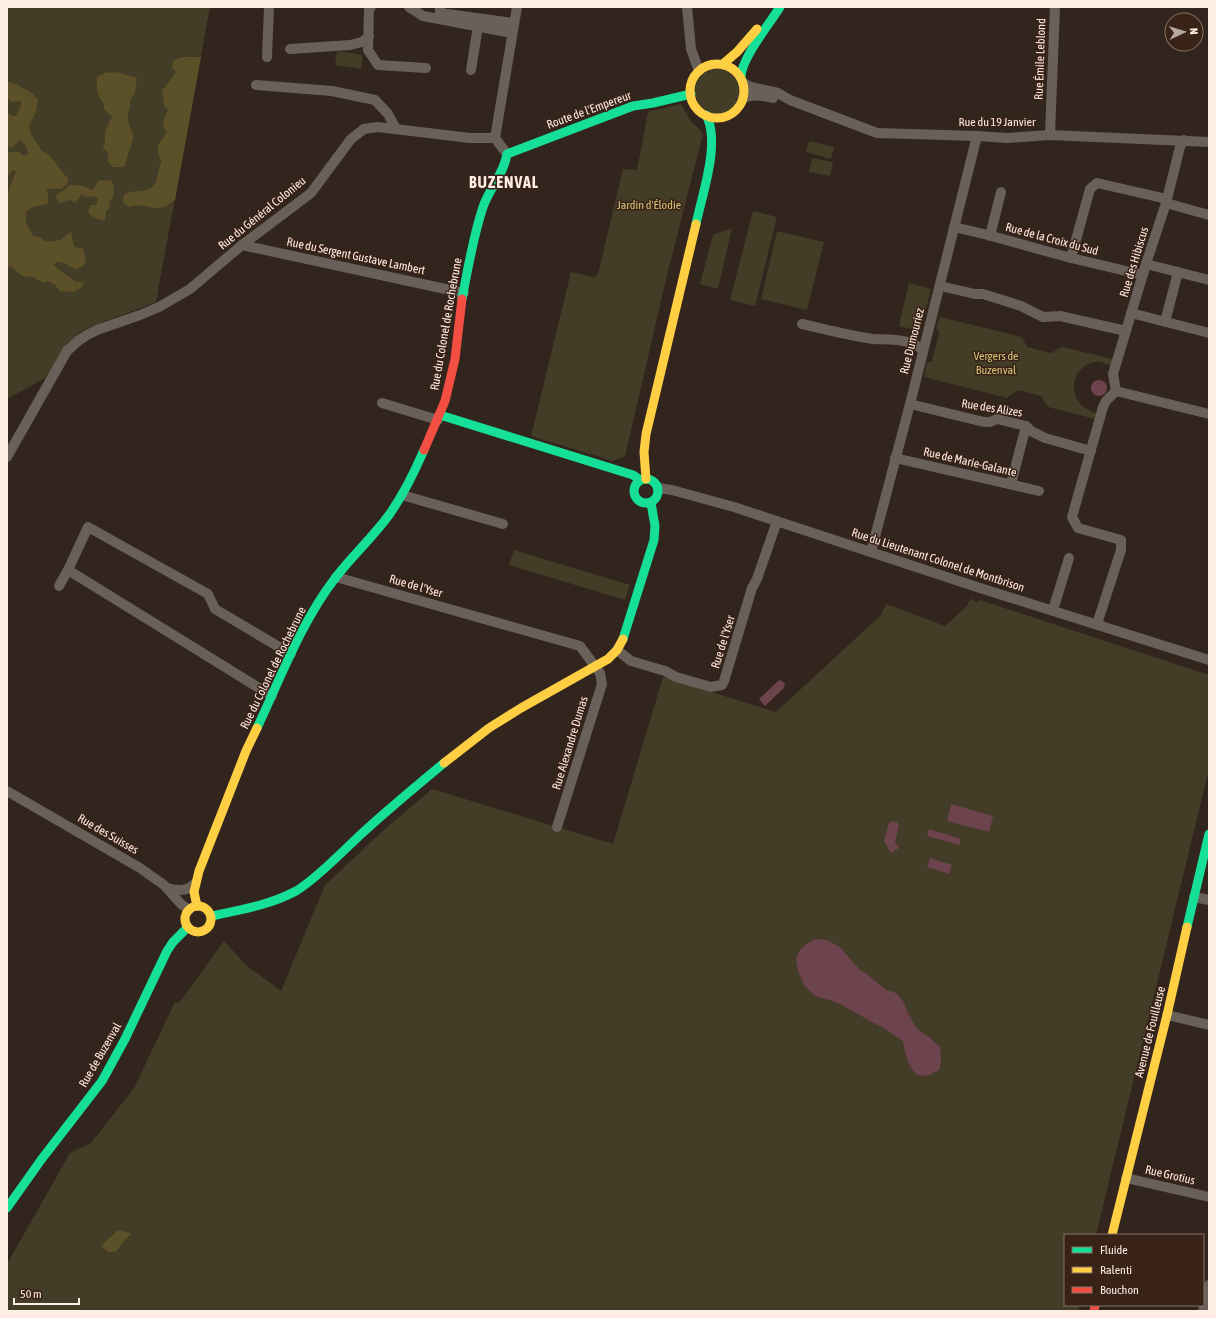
<svg xmlns="http://www.w3.org/2000/svg" width="1216" height="1318" font-family="'Asap Condensed',sans-serif">
	<style>
		.green { fill: #433c26 }
		.forest { fill: #5c5029 }
		.water { fill: #6d434e }
		.lines { fill: none; stroke-linecap: round; stroke-linejoin: round }
		.street { stroke: #69605a; stroke-width: 10 }
		.fast { stroke: #16e098; stroke-width: 9 }
		.slow { stroke: #ffcf43; stroke-width: 9 }
		.jam { stroke: #f24e42; stroke-width: 9 }
		.labels { text-anchor: middle; dominant-baseline: central; stroke-width: 3; stroke-linejoin: round; paint-order: stroke }
		.street-label { font-size: 12px; fill: #feede5; stroke: #392216 }
		.park-label { font-size: 12px; fill: #d8c47c; stroke: #392216 }
		.district-label { font-size: 16px; font-weight: bold; letter-spacing: 1px; fill: #feede5; stroke: #392216 }
	</style>
	<rect width="100%" height="100%" fill="#31251e"/>
	<g class="green">
		<path d="M 7,7 L 210,7 L 156,302 L 83,330 L 66,345 L 49,376 L 7,399 Z"/>
		<path d="M 337,51 L 363,55 L 361,69 L 335,65 Z"/>
		<circle cx="718" cy="91" r="23"/>
		<path d="M 681,104 L 690,120 L 703,134 L 667,275 L 625,456 L 613,461 L 531,436 L 571,272 L 594,277 L 598,274 L 623,169 L 637,170 L 648,112 Z"/>
		<path d="M 809,141 L 834,147 L 831,159 L 806,152 Z"/>
		<path d="M 812,158 L 833,162 L 830,176 L 809,172 Z"/>
		<path d="M 753,211 L 777,217 L 755,306 L 730,300 Z"/>
		<path d="M 732,228 L 718,289 L 700,284 L 713,235 Z"/>
		<path d="M 777,231 L 824,242 L 807,310 L 761,299 Z"/>
		<path d="M 909,283 L 931,289 L 920,331 L 899,326 Z"/>
		<path d="M 940,317 L 1022,337 L 1027,347 L 1051,353 L 1062,347 L 1113,359 L 1111,365 C 1108,365 1104,363 1101,362 C 1072,359 1060,404 1097,413 L 1095,419 L 1048,407 L 1041,396 L 1018,390 L 1007,398 L 924,377 L 927,363 L 932,361 L 939,333 L 936,328 Z"/>
		<path d="M 514,550 L 630,585 L 625,600 L 509,565 Z"/>
		<path d="M 971,597 L 972,600 L 978,602 L 980,600 L 1209,675 L 1209,769 L 1096,1235 L 1065,1235 L 1065,1305 L 1080,1305 L 1078,1311 L 7,1311 L 7,1264 L 70,1153 L 91,1143 L 134,1088 L 175,1002 L 179,1003 L 224,941 L 246,965 L 281,991 L 325,885 L 386,828 L 432,789 L 613,844 L 663,677 L 776,712 L 881,615 L 886,604 L 945,626 L 967,606 Z"/>
	</g>
	<g class="forest">
		<path d="M 182,57 L 201,57 L 175,200 C 172,202 168,205 164,207 C 155,211 143,202 129,207 L 123,203 L 124,195 C 132,188 146,195 154,185 C 159,178 157,168 162,161 C 154,149 158,143 167,133 C 161,124 163,119 168,110 L 164,105 L 162,91 L 176,72 L 172,67 L 173,61 Z"/>
		<path d="M 116,72 L 137,78 L 135,93 L 130,100 C 131,108 128,110 128,117 C 128,123 131,130 134,136 L 124,167 L 112,167 L 108,161 L 108,152 L 103,148 L 105,140 L 105,131 L 112,117 L 104,109 L 104,104 C 97,95 96,88 97,77 L 105,73 Z"/>
		<path d="M 10,82 C 18,84 33,93 38,99 L 36,112 L 29,126 L 31,134 L 35,141 L 42,151 L 50,156 L 68,179 L 67,184 L 61,189 L 46,189 L 48,194 L 48,203 C 39,208 35,203 26,212 L 26,223 L 33,236 L 41,238 L 46,242 L 61,240 L 71,231 L 74,246 L 78,248 L 83,248 L 86,261 L 83,266 L 76,269 C 69,267 65,262 57,262 L 53,265 L 76,282 L 84,282 L 82,287 L 74,292 L 60,291 L 55,285 L 48,281 L 44,283 L 33,277 L 22,276 L 12,267 L 7,266 L 7,194 L 16,172 L 13,170 L 7,176 L 7,152 L 19,152 L 24,156 L 28,154 C 28,148 24,144 20,140 L 12,148 L 9,147 L 7,143 L 7,111 L 11,116 L 16,116 L 22,103 L 19,101 L 11,102 L 7,98 L 7,83 Z"/>
		<path d="M 104,180 L 112,181 C 115,190 115,196 109,203 L 110,206 L 108,210 L 106,210 L 105,220 C 96,219 92,219 88,211 L 91,205 L 96,205 L 98,200 L 95,196 L 86,197 L 80,193 L 81,195 L 75,203 L 70,200 L 59,203 L 56,198 L 57,194 L 63,191 L 69,185 C 73,185 79,185 83,186 C 92,188 91,196 98,181 Z"/>
		<path d="M 118,1230 L 130,1233 L 131,1234 L 115,1252 L 108,1252 L 101,1246 Z"/>
	</g>
	<g class="water">
		<circle cx="1099" cy="388" r="8"/>
		<path d="M 781,680 L 785,684 L 784,688 L 765,706 L 759,699 L 778,681 Z"/>
		<path d="M 951,804 L 993,816 L 989,832 L 947,821 Z"/>
		<path d="M 893,821 L 897,822 L 899,825 L 895,842 L 899,848 L 891,853 L 884,841 L 889,823 Z"/>
		<path d="M 929,829 L 961,839 L 959,845 L 927,836 Z"/>
		<path d="M 930,858 L 952,865 L 949,874 L 927,867 Z"/>
		<path d="M 815,939 L 827,940 L 840,947 L 858,968 L 869,976 L 886,990 L 896,993 L 903,1001 L 909,1015 L 917,1029 L 929,1037 L 940,1047 L 941,1061 L 939,1070 L 927,1076 L 917,1075 C 908,1066 905,1054 903,1041 L 885,1029 L 836,1002 L 815,996 L 804,985 L 798,971 L 796,959 L 800,950 L 806,944 Z"/>
	</g>
	<g class="lines">
		<g class="street">
			<path d="M 371,7 L 369,8 L 368,50 L 378,65 L 426,68"/>
			<path d="M 409,7 L 423,16 L 512,33"/>
			<path d="M 440,7 L 440,13 L 514,23"/>
			<path d="M 687,7 L 691,49 L 699,71"/>
			<path d="M 290,49 L 350,45 L 362,42 L 369,36"/>
			<path d="M 267,57 L 269,7"/>
			<path d="M 471,70 L 479,20"/>
			<path d="M 743,83 L 751,87 L 778,93 L 790,100 L 877,133 L 977,136 L 1007,138 L 1050,135 L 1209,142"/>
			<path d="M 256,85 L 332,91 L 375,100 L 388,114 L 396,129"/>
			<path d="M 743,98 C 753,94 762,95 773,98"/>
			<path d="M 1050,135 L 1055,7"/>
			<path d="M 495,138 L 517,7"/>
			<path d="M 495,138 L 507,154"/>
			<path d="M 1166,203 L 1209,215"/>
			<path d="M 954,227 L 988,235 L 1071,258 L 1143,275"/>
			<path d="M 990,236 L 1001,192"/>
			<path d="M 242,245 L 464,293"/>
			<path d="M 1071,258 L 1090,189 L 1097,183 L 1167,199"/>
			<path d="M 1146,264 L 1209,280"/>
			<path d="M 940,286 L 975,294 L 983,294 L 1021,306 L 1043,317 L 1060,316 L 1126,331"/>
			<path d="M 1131,313 L 1209,333"/>
			<path d="M 1165,322 L 1178,272"/>
			<path d="M 802,324 C 825,329 849,336 873,339 C 889,340 910,338 923,350"/>
			<path d="M 1116,391 L 1113,374 L 1146,264 L 1166,203 L 1180,147 L 1184,140"/>
			<path d="M 1116,391 L 1209,414"/>
			<path d="M 382,403 L 438,420"/>
			<path d="M 910,404 L 984,422 L 990,422 L 997,419 L 1026,426 L 1031,431 L 1045,438 L 1091,451"/>
			<path d="M 7,457 L 67,351 L 78,341 L 87,335 L 97,330 L 140,315 L 159,307 L 190,289 L 242,245 L 311,193 L 351,139 L 364,129 L 378,127 L 470,138 L 495,138"/>
			<path d="M 895,458 L 1039,491"/>
			<path d="M 1011,484 L 1026,426"/>
			<path d="M 658,488 L 672,490 L 734,507 L 980,588 L 1209,660"/>
			<path d="M 402,495 L 503,524"/>
			<path d="M 871,552 L 910,404 L 977,136"/>
			<path d="M 336,577 L 580,646 L 600,673 L 602,684 L 557,827"/>
			<path d="M 59,586 L 68,570"/>
			<path d="M 1053,610 L 1069,558"/>
			<path d="M 1097,624 L 1121,550 L 1121,540 L 1078,528 L 1072,517 L 1103,407 L 1106,401 L 1116,391"/>
			<path d="M 617,650 L 631,661 L 665,671 L 676,677 L 711,687 L 722,685 L 724,681 L 752,588 L 757,579 L 777,521"/>
			<path d="M 272,696 L 68,570 L 88,527 L 208,594 L 215,609 L 291,654"/>
			<path d="M 7,791 L 140,868 L 164,885 L 181,904 L 189,910"/>
			<path d="M 167,888 C 177,891 188,892 195,883"/>
			<path d="M 1194,897 L 1209,900"/>
			<path d="M 1167,1015 L 1209,1025"/>
			<path d="M 1126,1178 L 1209,1197"/>
			<path d="M 1203,1311 L 1209,1285"/>
		</g>
		<g class="fast">
			<path d="M 741,77 C 741,59 770,23 780,7"/>
			<path d="M 696,224 C 702,195 721,142 706,115"/>
			<path d="M 462,299 C 468,268 473,237 483,207 C 489,189 504,174 507,154 L 633,106 L 653,103 L 691,94"/>
			<path d="M 440,415 L 633,475 L 640,480"/>
			<circle cx="646" cy="491" r="12"/>
			<path d="M 623,639 L 654,540 L 655,526 L 651,503"/>
			<path d="M 257,728 C 281,677 301,622 336,577 C 353,555 373,537 389,515 C 404,494 414,473 424,450"/>
			<path d="M 211,916 C 240,910 270,905 296,891 C 316,879 340,854 358,837 C 386,811 415,787 444,763"/>
			<path d="M 1187,927 L 1209,834"/>
			<path d="M 7,1208 L 41,1160 L 102,1081 L 125,1039 L 167,951 L 173,942 L 188,927"/>
		</g>
		<g class="slow">
			<circle cx="717" cy="91" r="27"/>
			<path d="M 723,64 L 737,52 L 757,29"/>
			<path d="M 646,479 L 644,452 L 646,434 L 696,224"/>
			<path d="M 444,763 L 489,728 L 521,708 L 608,659 L 617,650 L 623,639"/>
			<path d="M 197,906 L 194,892 L 199,871 L 246,751 L 257,728"/>
			<circle cx="198" cy="919" r="13"/>
			<path d="M 1112,1235 L 1167,1015 L 1187,927"/>
		</g>
		<g class="jam">
			<path d="M 424,450 L 445,401 L 455,359 L 462,299"/>
			<path d="M 1094,1311 L 1095,1305"/>
		</g>
	</g>
	<g class="labels">
		<g class="street-label">
			<text transform="translate(1040 59) rotate(-88)">Rue Émile Leblond</text>
			<text transform="translate(589 110) rotate(-20)">Route de l'Empereur</text>
			<text x="997" y="122">Rue du 19 Janvier</text>
			<text transform="translate(262 213) rotate(-39)">Rue du Général Colonieu</text>
			<text transform="translate(1052 239) rotate(15)">Rue de la Croix du Sud</text>
			<text transform="translate(356 256) rotate(12)">Rue du Sergent Gustave Lambert</text>
			<text transform="translate(1134 262) rotate(-73)">Rue des Hibiscus</text>
			<text transform="translate(446 324) rotate(-80)">Rue du Colonel de Rochebrune</text>
			<text transform="translate(912 341) rotate(-76)">Rue Dumouriez</text>
			<text transform="translate(992 408) rotate(9)">Rue des Alizes</text>
			<text transform="translate(970 462) rotate(13)">Rue de Marie-Galante</text>
			<text transform="translate(938 560) rotate(18)">Rue du Lieutenant Colonel de Montbrison</text>
			<text transform="translate(416 586) rotate(16)">Rue de l'Yser</text>
			<text transform="translate(723 642) rotate(-73)">Rue de l'Yser</text>
			<text transform="translate(273 668) rotate(-64)">Rue du Colonel de Rochebrune</text>
			<text transform="translate(570 743) rotate(-73)">Rue Alexandre Dumas</text>
			<text transform="translate(108 834) rotate(30)">Rue des Suisses</text>
			<text transform="translate(1150 1032) rotate(-76)">Avenue de Fouilleuse</text>
			<text transform="translate(100 1055) rotate(-60)">Rue de Buzenval</text>
			<text transform="translate(1170 1175) rotate(13)">Rue Grotius</text>
		</g>
		<g class="park-label">
			<text x="649" y="205">Jardin d'Élodie</text>
			<text x="996" y="356">Vergers de<tspan x="996" dy="14">Buzenval</tspan></text>
		</g>
		<g class="district-label">
			<text x="504" y="182">BUZENVAL</text>
		</g>
	</g>
	<rect width="1216" height="1318" fill="none" stroke="#feede5" stroke-width="16"/>
	<rect x="1064" y="1234" width="140" height="72" fill="#392216" stroke="#887369"/>
	<rect x="1072" y="1247" width="20" height="6" fill="#16e098" stroke="#887369"/>
	<text x="1100" y="1254" font-size="12" fill="#feede5">Fluide</text>
	<rect x="1072" y="1267" width="20" height="6" fill="#ffcf43" stroke="#887369"/>
	<text x="1100" y="1274" font-size="12" fill="#feede5">Ralenti</text>
	<rect x="1072" y="1287" width="20" height="6" fill="#f24e42" stroke="#887369"/>
	<text x="1100" y="1294" font-size="12" fill="#feede5">Bouchon</text>
	<g transform="translate(1184 32) rotate(86)"><circle r="19" fill="#392216" stroke="#887369"/>
	<path d="M0-3L7 15L0 10L-7 15Z" fill="#b6a79f"/>
	<text y="-6" font-size="11" font-weight="bold" text-anchor="middle" fill="#feede5">N</text>
	</g>
	<path d="M14 1298v6h65v-6" fill="none" stroke="#feede5" stroke-width="2"/>
	<text x="20" y="1298" font-size="12" fill="#feede5" stroke="#392216" stroke-width="3" paint-order="stroke">50 m</text>
</svg>
